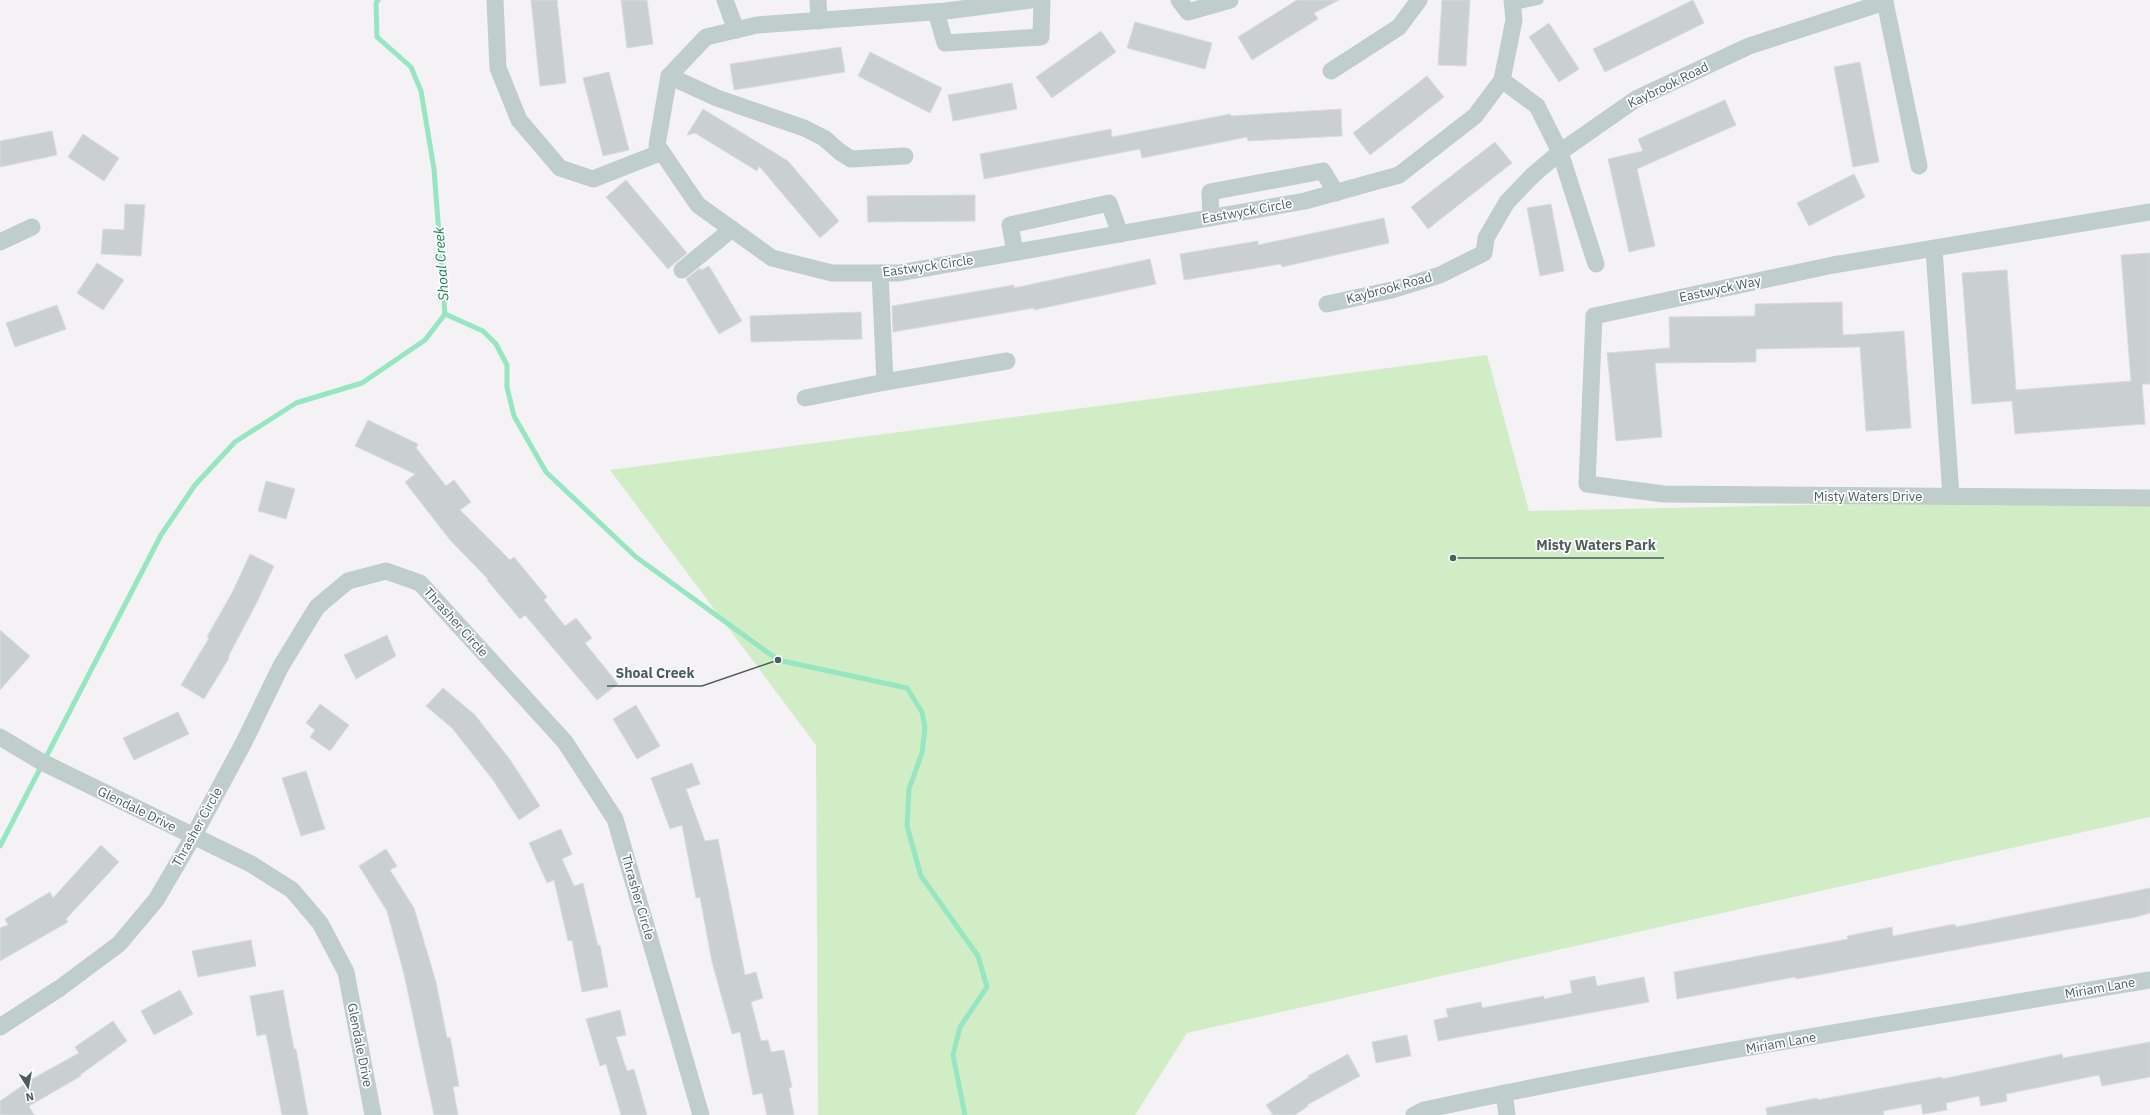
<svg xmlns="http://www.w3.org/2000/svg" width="2150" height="1115" font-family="'IBM Plex Sans',sans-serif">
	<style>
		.green { fill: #d1edc6 }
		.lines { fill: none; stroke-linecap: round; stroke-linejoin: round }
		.stream { stroke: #96e6c2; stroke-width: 5 }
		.building { fill: #cad0d1; stroke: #d7dcdd }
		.service { stroke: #bfcdcb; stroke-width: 9 }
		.minor { stroke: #bfcdcb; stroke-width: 17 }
		.labels { text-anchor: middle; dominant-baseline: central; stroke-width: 3.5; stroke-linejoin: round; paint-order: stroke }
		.street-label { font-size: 13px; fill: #4b5e5b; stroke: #fff }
		.water-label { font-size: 14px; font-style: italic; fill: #178753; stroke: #fff }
		.leader { fill: none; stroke: #4b5e5b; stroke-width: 1.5 }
		.callout-dot { fill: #4b5e5b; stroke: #fff; stroke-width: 1.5 }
		.callout-label { font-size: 14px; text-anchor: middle; font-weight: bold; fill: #4b5e5b; stroke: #fff; stroke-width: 3.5; stroke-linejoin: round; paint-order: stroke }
	</style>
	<rect width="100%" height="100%" fill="#f4f2f4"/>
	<path class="green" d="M 1487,355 L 1529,511 L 1934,502 L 2150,502 L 2150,817 L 1187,1033 L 1135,1115 L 818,1115 L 816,745 L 610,470 Z"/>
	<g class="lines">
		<g class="stream">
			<path d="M 378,0 L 376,3 L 377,37 L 411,67 L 421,91 L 434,169 L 445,314"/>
			<path d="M 445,314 L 483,331 L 496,344 L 507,365 L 507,387 L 514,416 L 546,472 L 636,557 L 778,660 L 907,688 L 922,712 L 925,728 L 922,753 L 909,789 L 907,826 L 921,876 L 978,956 L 987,987 L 960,1027 L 953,1055 L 965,1115"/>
			<path d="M 0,846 L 161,535 L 195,485 L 235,442 L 296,403 L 362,383 L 425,340 L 445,314"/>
		</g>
	</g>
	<g class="building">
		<path d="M 531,0 L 557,0 L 566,83 L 540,86 Z"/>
		<path d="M 621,0 L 647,0 L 653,44 L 627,48 Z"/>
		<path d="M 1297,0 L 1339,0 L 1314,13 L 1318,19 L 1252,60 L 1238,37 Z"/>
		<path d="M 1442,0 L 1470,0 L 1466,66 L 1438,65 Z"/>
		<path d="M 1693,0 L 1704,23 L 1605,72 L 1593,49 Z"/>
		<path d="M 1135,22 L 1212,43 L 1205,69 L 1127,48 Z"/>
		<path d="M 1549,23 L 1579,69 L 1559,82 L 1529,37 Z"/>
		<path d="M 1101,31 L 1116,52 L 1052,98 L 1036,77 Z"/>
		<path d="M 841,47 L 845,72 L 734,90 L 730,64 Z"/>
		<path d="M 870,52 L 942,88 L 930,113 L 858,76 Z"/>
		<path d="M 1860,62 L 1879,162 L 1853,167 L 1834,67 Z"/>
		<path d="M 609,72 L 629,150 L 603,156 L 583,78 Z"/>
		<path d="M 1427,76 L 1444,97 L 1370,155 L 1353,133 Z"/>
		<path d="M 1012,83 L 1017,109 L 953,121 L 948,95 Z"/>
		<path d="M 1725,100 L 1736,125 L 1637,169 L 1655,246 L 1629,252 L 1608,159 L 1643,151 L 1638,139 Z"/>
		<path d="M 703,109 L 788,161 L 839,221 L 820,238 L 759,166 L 757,171 L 695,133 L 687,135 Z"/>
		<path d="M 1341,109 L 1342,136 L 1248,141 L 1247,137 L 1142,158 L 1140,149 L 984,179 L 980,154 L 1111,129 L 1112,137 L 1230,114 L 1231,116 Z"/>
		<path d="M 52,131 L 57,155 L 0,167 L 0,141 Z"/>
		<path d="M 83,134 L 119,158 L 104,181 L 68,157 Z"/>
		<path d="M 1495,142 L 1512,163 L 1428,229 L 1411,207 Z"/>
		<path d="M 1854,174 L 1865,197 L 1809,226 L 1797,203 Z"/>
		<path d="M 626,180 L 687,253 L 668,269 L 606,197 Z"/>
		<path d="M 975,195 L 975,221 L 868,222 L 867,196 Z"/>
		<path d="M 125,204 L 145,205 L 141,256 L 101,254 L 103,229 L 124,230 Z"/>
		<path d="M 1551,204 L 1564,271 L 1540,276 L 1527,208 Z"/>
		<path d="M 1384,218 L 1389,243 L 1282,267 L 1281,264 L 1184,280 L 1180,254 L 1258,241 L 1258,245 Z"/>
		<path d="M 2150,253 L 2150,384 L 2142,384 L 2145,424 L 2015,434 L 2012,401 L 1972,404 L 1962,273 L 2007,270 L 2016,390 L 2131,381 L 2121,255 Z"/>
		<path d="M 1150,259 L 1156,284 L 1034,310 L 1034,308 L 893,332 L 892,306 L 1014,285 L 1014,288 Z"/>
		<path d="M 97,263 L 124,280 L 103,310 L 77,293 Z"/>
		<path d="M 709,266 L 742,321 L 719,334 L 686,279 L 700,268 L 701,270 Z"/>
		<path d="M 1842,302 L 1843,335 L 1904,331 L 1911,428 L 1866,431 L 1860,347 L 1756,349 L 1756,362 L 1655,363 L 1662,437 L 1616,441 L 1607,353 L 1670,348 L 1669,317 L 1755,316 L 1755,304 Z"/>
		<path d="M 57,305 L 66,329 L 15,347 L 6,323 Z"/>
		<path d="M 861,312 L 862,339 L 751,342 L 750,316 Z"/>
		<path d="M 368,420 L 418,444 L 416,448 L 446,486 L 454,480 L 471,502 L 460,510 L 510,560 L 514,557 L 547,597 L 544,600 L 565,626 L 576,618 L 592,638 L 585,643 L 618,684 L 597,700 L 525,615 L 520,619 L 487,580 L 488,579 L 450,540 L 405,482 L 415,474 L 355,446 Z"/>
		<path d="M 266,481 L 295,489 L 286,519 L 258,511 Z"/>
		<path d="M 250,554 L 274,566 L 256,604 L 228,657 L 229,658 L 204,699 L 181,685 L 209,638 L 207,637 L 233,591 Z"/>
		<path d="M 0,630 L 30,656 L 0,690 Z"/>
		<path d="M 387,635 L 396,656 L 356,679 L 344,655 Z"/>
		<path d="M 443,688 L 475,715 L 511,761 L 540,806 L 519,820 L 493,780 L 452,728 L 426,706 Z"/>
		<path d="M 320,704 L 349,725 L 330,751 L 310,737 L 315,730 L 306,723 Z"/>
		<path d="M 636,705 L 660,746 L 637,759 L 613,719 Z"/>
		<path d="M 178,712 L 189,734 L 134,760 L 123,738 Z"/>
		<path d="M 692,763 L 700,784 L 686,789 L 705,841 L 718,839 L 745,975 L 756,972 L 763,998 L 751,1002 L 761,1041 L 768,1040 L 771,1052 L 784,1050 L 792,1087 L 789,1088 L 794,1115 L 767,1115 L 762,1093 L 753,1095 L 740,1032 L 732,1034 L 712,962 L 700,897 L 696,898 L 682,825 L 670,829 L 651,778 Z"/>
		<path d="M 306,771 L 325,829 L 301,836 L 282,778 Z"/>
		<path d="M 561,829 L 572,854 L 562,859 L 574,886 L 583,883 L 598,946 L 600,945 L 608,987 L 582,992 L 572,940 L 568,941 L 554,880 L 547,883 L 529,843 Z"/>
		<path d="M 101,845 L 119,862 L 66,919 L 68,922 L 0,961 L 0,928 L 8,925 L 5,919 L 50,892 L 53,898 Z"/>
		<path d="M 386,849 L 397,866 L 390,870 L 414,908 L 436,982 L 447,1038 L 450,1037 L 459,1086 L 453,1087 L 458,1115 L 434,1115 L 404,974 L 387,911 L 359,866 Z"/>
		<path d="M 2150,888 L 2150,913 L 2136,917 L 1796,979 L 1795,977 L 1677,999 L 1674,972 L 1848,939 L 1847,936 L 1892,927 L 1893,936 L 1955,924 L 1956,927 Z"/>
		<path d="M 251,940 L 256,966 L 198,977 L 192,951 Z"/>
		<path d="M 1595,976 L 1597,986 L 1644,977 L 1649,1002 L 1438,1041 L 1434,1020 L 1448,1017 L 1446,1009 L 1481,1002 L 1482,1008 L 1544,996 L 1544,999 L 1572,993 L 1570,981 Z"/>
		<path d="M 180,990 L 193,1014 L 154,1035 L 141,1011 Z"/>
		<path d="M 283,990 L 294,1049 L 296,1049 L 308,1115 L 282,1115 L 266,1034 L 257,1036 L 250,996 Z"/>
		<path d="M 620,1010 L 626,1035 L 616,1037 L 627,1071 L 634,1069 L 647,1115 L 621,1115 L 606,1064 L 600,1066 L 586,1019 Z"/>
		<path d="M 113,1021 L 127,1041 L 80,1075 L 81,1076 L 29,1106 L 34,1115 L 0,1115 L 0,1101 L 32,1079 L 79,1053 L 75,1047 Z"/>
		<path d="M 1407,1035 L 1411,1056 L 1376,1063 L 1372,1042 Z"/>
		<path d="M 2150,1042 L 2150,1077 L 2102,1086 L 2099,1075 L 2006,1094 L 2007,1101 L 1981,1106 L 1979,1096 L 1946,1103 L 1947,1110 L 1923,1114 L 1921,1104 L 1883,1111 L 1884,1115 L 1767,1115 L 1766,1108 L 1817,1098 L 1817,1100 L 1942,1077 L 1942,1079 L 2062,1054 L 2063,1058 Z"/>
		<path d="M 1348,1054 L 1360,1076 L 1307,1105 L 1308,1106 L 1295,1115 L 1273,1115 L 1266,1105 L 1309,1077 L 1308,1076 Z"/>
	</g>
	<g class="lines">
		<path class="service" d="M 1513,6 L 1539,0"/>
		<g class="minor">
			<path d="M 495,0 L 498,68 L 519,120 L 560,168 L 593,179 L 662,152"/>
			<path d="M 725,0 L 736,30"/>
			<path d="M 818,0 L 819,21"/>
			<path d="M 1031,0 L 946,11 L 757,25 L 706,37 L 669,76 L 657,145 L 698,205 L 772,258 L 832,273 L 899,273 L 1305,201 L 1399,175 L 1475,116 L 1502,80 L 1514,20 L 1512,0"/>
			<path d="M 1179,0 L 1188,12 L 1230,0"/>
			<path d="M 936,12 L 945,43 L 1041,37 L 1042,0"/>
			<path d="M 1331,71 L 1399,27 L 1419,0"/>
			<path d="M 669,76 L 717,98 L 804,128 L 824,138 L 840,152 L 851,159 L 905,156"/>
			<path d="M 1502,80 L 1537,106 L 1560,152 L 1596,264"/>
			<path d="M 2150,212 L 1833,265 L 1594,316 L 1587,484 L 1664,494 L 2150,498"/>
			<path d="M 1211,218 L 1210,192 L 1323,171 L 1336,193"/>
			<path d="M 0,242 L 32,227"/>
			<path d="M 1934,249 L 1951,496"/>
			<path d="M 1015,252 L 1010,225 L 1109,203 L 1120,234"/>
			<path d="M 682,270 L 732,229"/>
			<path d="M 1327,304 L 1392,290 L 1440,275 L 1484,253 L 1486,238 L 1507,202 L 1533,175 L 1560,152 L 1636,99 L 1749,46 L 1885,2 L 1919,166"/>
			<path d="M 885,382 L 1007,361"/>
			<path d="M 805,398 L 885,382 L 880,273"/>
			<path d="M 0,737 L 40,761 L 251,864 L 292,890 L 320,923 L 346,972 L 373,1115"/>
			<path d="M 0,1027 L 60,988 L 119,944 L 156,900 L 193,837 L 244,742 L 281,666 L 317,607 L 348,581 L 386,571 L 420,583 L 565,742 L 615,819 L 701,1115"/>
			<path d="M 1504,1093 L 1507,1115"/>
			<path d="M 1414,1115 L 1424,1110 C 1664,1058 1908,1021 2150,980"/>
		</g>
	</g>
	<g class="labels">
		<g class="street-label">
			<text transform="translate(1668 85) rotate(-26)">Kaybrook Road</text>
			<text transform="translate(1247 211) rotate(-10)">Eastwyck Circle</text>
			<text transform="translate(928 266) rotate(-8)">Eastwyck Circle</text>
			<text transform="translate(1389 288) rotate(-15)">Kaybrook Road</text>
			<text transform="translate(1720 289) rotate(-12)">Eastwyck Way</text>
			<text x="1868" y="496">Misty Waters Drive</text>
			<text transform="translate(456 622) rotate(48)">Thrasher Circle</text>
			<text transform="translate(137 809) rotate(26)">Glendale Drive</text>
			<text transform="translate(197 827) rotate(-61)">Thrasher Circle</text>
			<text transform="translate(638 897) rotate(74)">Thrasher Circle</text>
			<text transform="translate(2100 988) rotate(-10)">Miriam Lane</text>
			<text transform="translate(1781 1043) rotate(-10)">Miriam Lane</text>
			<text transform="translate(360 1045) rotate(79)">Glendale Drive</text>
		</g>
		<g class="water-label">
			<text transform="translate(441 264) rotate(-94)">Shoal Creek</text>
		</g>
	</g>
	<path class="leader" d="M1453 558L1528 558H1664M778 660L702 686H607"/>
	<g class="callout-dot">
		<circle cx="1453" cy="558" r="4"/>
		<circle cx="778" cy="660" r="4"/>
	</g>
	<g class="callout-label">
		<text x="1596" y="550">Misty Waters Park</text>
		<text x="655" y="678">Shoal Creek</text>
	</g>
	<g transform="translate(28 1087) rotate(169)" stroke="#ffffff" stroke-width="3" paint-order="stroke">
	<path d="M0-3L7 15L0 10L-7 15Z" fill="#4b5e5b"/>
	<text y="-6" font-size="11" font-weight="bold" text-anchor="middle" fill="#4b5e5b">N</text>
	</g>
</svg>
